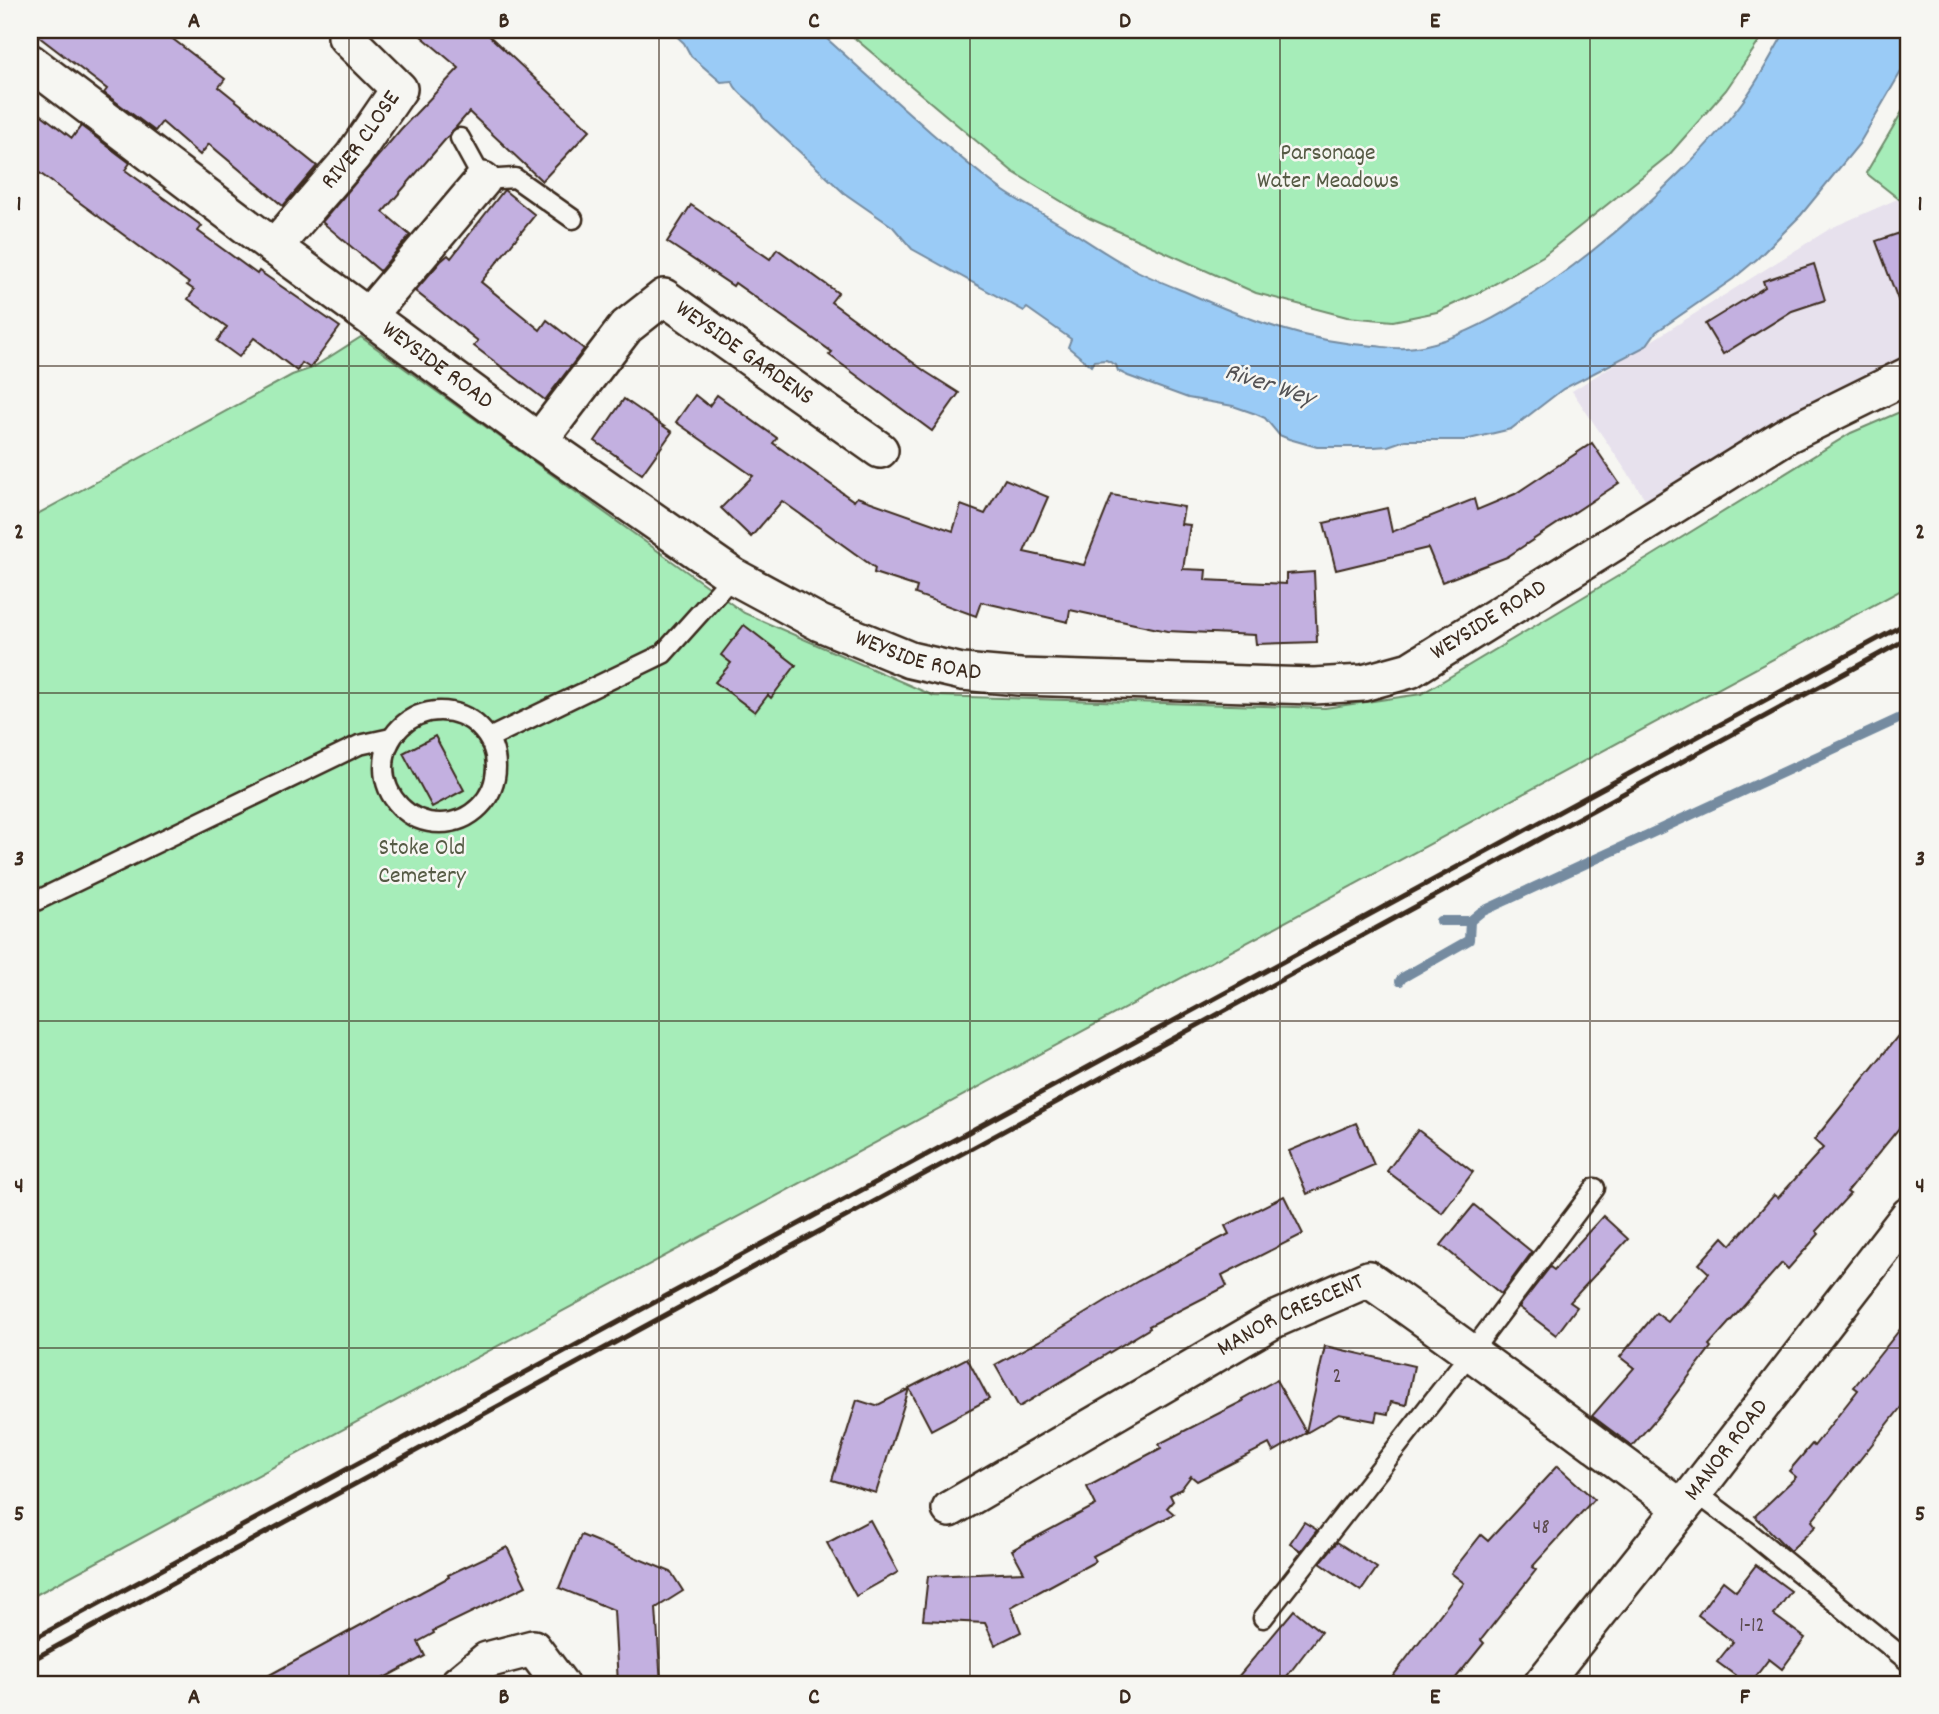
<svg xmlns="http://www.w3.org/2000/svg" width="1939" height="1714" font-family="Dekko,sans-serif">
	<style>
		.built { fill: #e7e1ed }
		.green { fill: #a6edb9; stroke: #708c6c; stroke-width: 2 }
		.water { fill: #9acbf6; stroke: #748ba0; stroke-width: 2 }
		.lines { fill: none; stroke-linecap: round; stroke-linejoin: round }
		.stream { stroke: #748ba0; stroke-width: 10 }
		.building { fill: #c3b0e0; stroke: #3b2a1e; stroke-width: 2 }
		.service-casing { stroke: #3b2a1e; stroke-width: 23 }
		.minor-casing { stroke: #3b2a1e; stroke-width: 40 }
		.service { stroke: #f6f6f2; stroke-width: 18 }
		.minor { stroke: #f6f6f2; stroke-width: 35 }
		.rail { stroke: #3b2a1e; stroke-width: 5 }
		.grid { fill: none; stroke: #3b2a1e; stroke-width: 2; stroke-opacity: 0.55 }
		.labels { text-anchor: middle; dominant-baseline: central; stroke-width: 5; stroke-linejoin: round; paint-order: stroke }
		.number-label { font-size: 21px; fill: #5d4c4e }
		.street-label { font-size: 24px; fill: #3b2a1e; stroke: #f6f6f2 }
		.park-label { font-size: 24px; fill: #565b45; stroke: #f6f6f2 }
		.water-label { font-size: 26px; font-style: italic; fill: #535254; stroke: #f6f6f2 }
		.neatline { fill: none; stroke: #3b2a1e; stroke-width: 2.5 }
		.grid-label { font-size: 23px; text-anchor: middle; font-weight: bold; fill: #3b2a1e }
	</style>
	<rect width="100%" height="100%" fill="#f6f6f2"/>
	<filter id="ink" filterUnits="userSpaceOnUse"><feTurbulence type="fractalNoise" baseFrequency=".0143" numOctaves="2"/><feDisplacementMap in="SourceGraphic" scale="14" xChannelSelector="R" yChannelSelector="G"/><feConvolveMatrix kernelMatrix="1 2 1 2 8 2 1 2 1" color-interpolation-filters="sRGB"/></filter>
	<g filter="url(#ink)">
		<path class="built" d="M 1909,194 L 1909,362 L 1821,398 L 1648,503 L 1572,391 L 1831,228 Z"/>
		<g class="green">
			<path d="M 845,30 L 1767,30 L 1726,90 L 1669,155 L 1543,256 L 1484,290 L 1437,312 L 1393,321 L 1347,317 L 1256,293 L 1089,218 L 1013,172 Z"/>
			<path d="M 1909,100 L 1909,207 L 1866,173 Z"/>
			<path d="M 361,337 L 744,613 L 934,696 L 1325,708 L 1421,694 L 1650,557 L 1851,433 L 1909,408 L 1909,586 L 30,1598 L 30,518 L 292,375 L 312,368 Z"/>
		</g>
		<path class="water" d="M 670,30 L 817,30 C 877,83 934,139 998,187 C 1015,200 1036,210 1055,221 C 1079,235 1102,252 1126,265 C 1145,276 1166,284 1186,292 C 1249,320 1306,342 1375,346 C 1385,347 1395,349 1405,348 C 1507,343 1688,178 1746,97 C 1761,76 1773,52 1786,30 L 1909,30 L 1909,58 L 1859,144 L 1801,215 L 1757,259 L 1733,279 L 1656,332 L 1646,346 L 1563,389 L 1511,429 L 1465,440 L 1405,440 L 1388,446 L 1374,447 L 1317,447 L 1289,439 L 1279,435 L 1265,418 L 1256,414 L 1233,406 L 1188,398 L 1128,376 L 1118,371 L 1116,365 L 1106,360 L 1094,361 L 1091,366 L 1068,347 L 1071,339 L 1027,308 L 1024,311 L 912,249 L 893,227 L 844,193 L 763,118 C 756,101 738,97 732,81 L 721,82 L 691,56 L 684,43 Z"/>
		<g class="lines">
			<g class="stream">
				<path d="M 1440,921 L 1470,921 L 1481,912 L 1909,714"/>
				<path d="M 1400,981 L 1402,978 L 1469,940 L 1470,921"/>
			</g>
		</g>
		<g class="building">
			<path d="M 30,30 L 161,30 L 225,79 L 219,87 L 317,166 L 283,206 L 209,144 L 200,155 L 162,122 L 155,131 L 104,93 L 107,89 Z"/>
			<path d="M 414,30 L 483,30 L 590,130 L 542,181 L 469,112 L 383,212 L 410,235 L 380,271 L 322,222 L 401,129 L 459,68 Z"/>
			<path d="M 30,106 L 72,138 L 81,126 L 130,163 L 125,170 L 202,226 L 198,231 L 257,274 L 259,271 L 340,327 L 310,368 L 302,363 L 297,371 L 254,338 L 239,357 L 217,341 L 227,327 L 188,299 L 194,290 L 187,285 L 189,283 L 30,166 Z"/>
			<path d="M 504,190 L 535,215 L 481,282 L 540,330 L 547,320 L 584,349 L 545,400 L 474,346 L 478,341 L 415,291 L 441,261 L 448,255 L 451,258 Z"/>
			<path d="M 691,205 L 770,259 L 777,249 L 838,293 L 831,302 L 926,372 L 959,393 L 932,431 L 829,355 L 832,352 L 735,283 L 733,286 L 667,242 Z"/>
			<path d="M 1909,230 L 1909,320 L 1906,321 L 1876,241 Z"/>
			<path d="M 1814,264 L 1825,300 L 1792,311 L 1723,354 L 1705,324 L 1765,287 L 1763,281 Z"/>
			<path d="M 695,395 L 709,406 L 717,395 L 777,438 L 773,443 L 854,501 L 857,497 L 953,531 L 961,505 L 985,514 L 1005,479 L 1048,497 L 1024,552 L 1084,565 L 1112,495 L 1184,507 L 1181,524 L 1190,525 L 1183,569 L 1206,570 L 1205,580 L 1286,584 L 1286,574 L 1314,572 L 1317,642 L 1256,644 L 1255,635 L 1167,631 L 1070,610 L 1068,622 L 981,602 L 976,616 L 915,594 L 917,587 L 874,573 L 875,568 L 782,501 L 751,537 L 721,508 L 753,476 L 676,422 Z"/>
			<path d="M 624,399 L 672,432 L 642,474 L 595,441 Z"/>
			<path d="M 1592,443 L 1619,483 L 1507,557 L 1442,582 L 1428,548 L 1336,570 L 1324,523 L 1387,508 L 1392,532 L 1474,499 L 1477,510 L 1515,494 Z"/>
			<path d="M 744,625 L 796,665 L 771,698 L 768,695 L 755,712 L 715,682 L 731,663 L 721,655 Z"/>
			<path d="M 435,736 L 464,790 L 432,807 L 403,753 Z"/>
			<path d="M 1909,1022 L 1909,1116 L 1847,1192 L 1850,1194 L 1816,1231 L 1819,1234 L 1788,1269 L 1782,1263 L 1709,1345 L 1711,1347 L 1662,1412 L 1632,1446 L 1592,1416 L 1634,1368 L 1620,1357 L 1656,1313 L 1668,1322 L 1709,1273 L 1699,1264 L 1723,1237 L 1731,1245 L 1774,1195 L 1778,1198 L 1823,1148 L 1814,1140 Z"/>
			<path d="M 1356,1123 L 1374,1165 L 1307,1194 L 1289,1151 Z"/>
			<path d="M 1418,1130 L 1473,1172 L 1442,1213 L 1387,1171 Z"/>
			<path d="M 1284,1196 L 1303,1234 L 1222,1275 L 1227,1286 L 1149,1326 L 1150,1328 L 1019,1407 L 995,1365 L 1050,1335 L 1138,1281 L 1229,1234 L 1225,1226 Z"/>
			<path d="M 1474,1205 L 1532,1252 L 1501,1294 L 1441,1245 Z"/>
			<path d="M 1603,1216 L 1628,1239 L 1570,1302 L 1577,1307 L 1556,1335 L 1519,1307 L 1550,1267 L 1554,1270 Z"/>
			<path d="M 1909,1318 L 1909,1397 L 1812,1521 L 1816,1526 L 1790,1551 L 1755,1516 L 1796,1477 L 1789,1471 L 1812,1444 L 1814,1446 L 1858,1390 L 1854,1387 Z"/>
			<path d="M 1325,1346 L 1414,1366 L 1406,1405 L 1391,1402 L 1388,1414 L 1377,1412 L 1375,1421 L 1339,1414 L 1273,1452 L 1269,1444 L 1197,1481 L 1191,1476 L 1181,1489 L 1170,1495 L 1173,1501 L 1167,1508 L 1174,1514 L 1093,1556 L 1096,1561 L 1011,1607 L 1021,1632 L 995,1645 L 985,1623 L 923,1620 L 928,1576 L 1024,1572 L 1012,1550 L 1096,1505 L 1087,1487 L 1161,1448 L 1159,1444 L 1243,1401 L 1242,1399 L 1276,1380 L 1306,1432 Z"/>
			<path d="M 967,1358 L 989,1399 L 931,1430 L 909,1388 Z"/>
			<path d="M 909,1389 L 876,1493 L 832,1480 L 857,1400 L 876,1406 Z"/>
			<path d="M 1557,1466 L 1594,1499 L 1532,1567 L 1536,1570 L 1481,1640 L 1484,1643 L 1451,1684 L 1387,1684 L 1464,1583 L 1451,1573 L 1481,1535 L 1488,1541 Z"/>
			<path d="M 870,1520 L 898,1572 L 856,1596 L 827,1543 Z"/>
			<path d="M 1304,1522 L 1317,1530 L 1301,1551 L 1290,1543 Z"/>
			<path d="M 581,1535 L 671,1572 L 683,1591 L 656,1608 L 661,1684 L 618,1684 L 614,1610 L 559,1588 Z"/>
			<path d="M 1337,1542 L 1377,1568 L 1361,1591 L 1320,1563 Z"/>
			<path d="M 507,1547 L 526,1586 L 433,1631 L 434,1633 L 418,1642 L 425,1656 L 373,1684 L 253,1684 L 449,1577 L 448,1575 Z"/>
			<path d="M 1756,1565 L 1791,1591 L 1774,1615 L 1805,1638 L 1782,1669 L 1769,1659 L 1750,1684 L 1747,1684 L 1717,1662 L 1733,1642 L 1698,1615 L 1723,1581 L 1736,1591 Z"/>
			<path d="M 1294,1610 L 1321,1632 L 1281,1684 L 1232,1684 Z"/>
		</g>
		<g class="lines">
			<defs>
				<g id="service">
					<path d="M 460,138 L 483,180 L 515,178 L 573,219"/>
					<circle cx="440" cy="767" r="56"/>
					<path d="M 489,738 L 663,654 L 733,576"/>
					<path d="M 30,904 L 359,745 L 391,738"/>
					<path d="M 1695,1492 L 1750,1533 L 1909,1662"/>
					<path d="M 1263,1618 L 1472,1351 L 1595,1188"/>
				</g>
				<g id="minor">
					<path id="s1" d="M 30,62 L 274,247 L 539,441 L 733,576 L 820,623 L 910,660 L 962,672 L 1020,677 L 1314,686 L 1363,683 L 1410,670 L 1787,435 L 1909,375"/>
					<path id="s2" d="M 274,247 L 353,156 L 399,89 L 346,37"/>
					<path d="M 369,315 L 483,180"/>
					<path id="s3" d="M 539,441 L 626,327 L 664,297 L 880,450"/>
					<path id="s4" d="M 950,1509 L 1274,1320 L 1368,1279 C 1475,1353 1577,1432 1682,1508"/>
					<path d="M 458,1684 L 487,1660 L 533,1648 L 560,1684"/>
					<path id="s5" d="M 1542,1684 L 1695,1492 L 1909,1215"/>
				</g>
			</defs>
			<use href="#service" class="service-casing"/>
			<use href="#minor" class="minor-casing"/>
			<use href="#service" class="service"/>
			<use href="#minor" class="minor"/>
			<g class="rail">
				<path d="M 30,1641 L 1909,622"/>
				<path d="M 30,1661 L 1909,638"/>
			</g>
		</g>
	</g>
	<path class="grid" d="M 349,30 L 349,1684M 659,30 L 659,1684M 970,30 L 970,1684M 1280,30 L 1280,1684M 1590,30 L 1590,1684M 30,366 L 1909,366M 30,693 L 1909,693M 30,1021 L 1909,1021M 30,1348 L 1909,1348"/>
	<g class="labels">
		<g class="number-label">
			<text x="1337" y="1378">2</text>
			<text x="1541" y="1529">48</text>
			<text x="1752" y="1627">1-12</text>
		</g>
		<g class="street-label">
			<text stroke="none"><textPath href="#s2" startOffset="138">RIVER CLOSE</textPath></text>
			<text stroke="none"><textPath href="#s3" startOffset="290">WEYSIDE GARDENS</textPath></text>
			<text stroke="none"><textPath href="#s1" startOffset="508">WEYSIDE ROAD</textPath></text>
			<text stroke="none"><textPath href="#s1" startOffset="1664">WEYSIDE ROAD</textPath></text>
			<text stroke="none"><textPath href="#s1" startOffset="1074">WEYSIDE ROAD</textPath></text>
			<text stroke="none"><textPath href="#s4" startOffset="392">MANOR CRESCENT</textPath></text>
			<text stroke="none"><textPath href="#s5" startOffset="298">MANOR ROAD</textPath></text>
		</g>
		<g class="park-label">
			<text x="1328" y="154">Parsonage<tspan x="1328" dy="28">Water Meadows</tspan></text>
			<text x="422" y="849">Stoke Old<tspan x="422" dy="28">Cemetery</tspan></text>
		</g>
		<g class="water-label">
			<text transform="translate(1269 386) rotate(18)">River Wey</text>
		</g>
	</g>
	<rect width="1939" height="1714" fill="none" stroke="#f6f6f2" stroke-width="77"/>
	<rect x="38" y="38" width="1862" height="1638" class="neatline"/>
	<g class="grid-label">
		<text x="194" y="27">A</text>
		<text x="504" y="27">B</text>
		<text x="814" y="27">C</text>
		<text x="1125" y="27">D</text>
		<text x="1435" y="27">E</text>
		<text x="1745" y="27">F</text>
		<text x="19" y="210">1</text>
		<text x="1920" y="210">1</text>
		<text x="19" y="538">2</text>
		<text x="1920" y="538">2</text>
		<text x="19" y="865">3</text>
		<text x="1920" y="865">3</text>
		<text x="19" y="1192">4</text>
		<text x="1920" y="1192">4</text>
		<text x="19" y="1520">5</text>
		<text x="1920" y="1520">5</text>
		<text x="194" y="1703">A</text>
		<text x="504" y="1703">B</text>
		<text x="814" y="1703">C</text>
		<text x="1125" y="1703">D</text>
		<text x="1435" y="1703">E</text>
		<text x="1745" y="1703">F</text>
	</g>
</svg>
